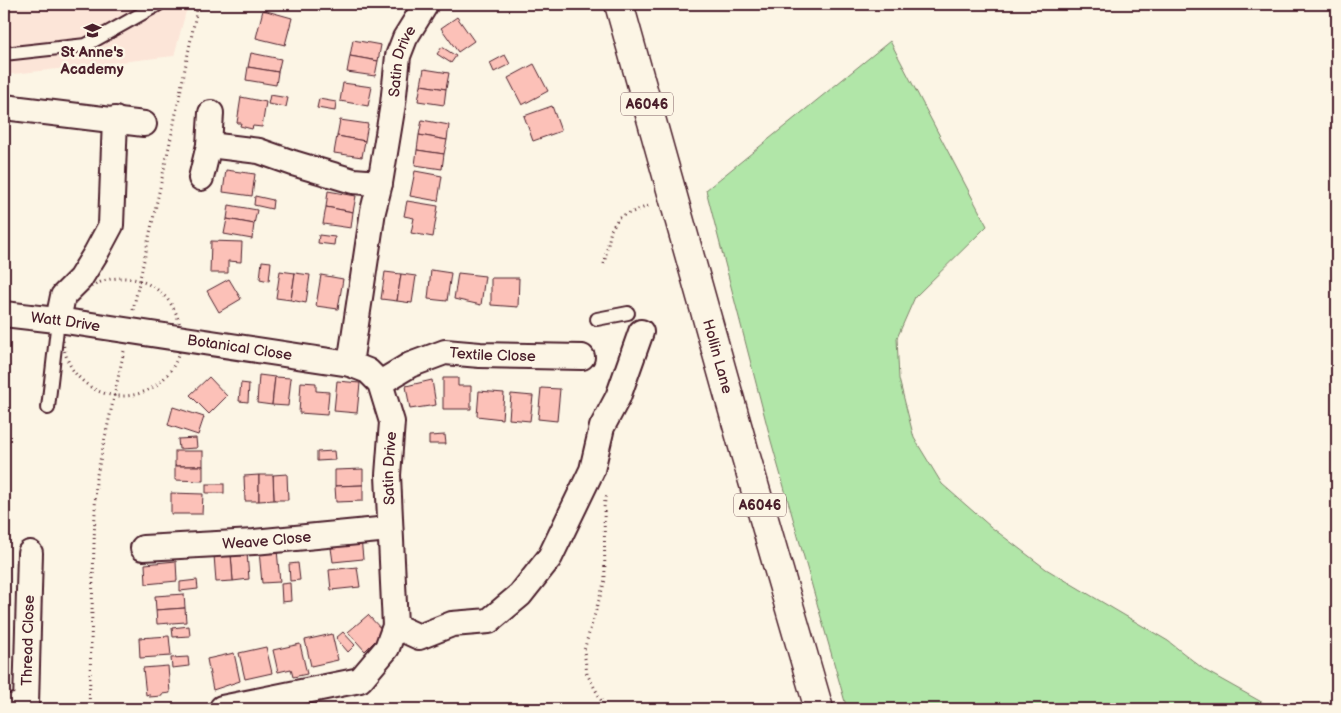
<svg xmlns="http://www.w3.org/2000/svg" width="1341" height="713" font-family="'Balsamiq Sans',sans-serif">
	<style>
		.built { fill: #fce5d8 }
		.green { fill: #b1e6a8; stroke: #7e826a }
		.building { fill: #fcc1b8; stroke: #4a1f2b }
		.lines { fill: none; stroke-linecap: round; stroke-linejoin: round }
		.service-casing { stroke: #4a1f2b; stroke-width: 16 }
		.minor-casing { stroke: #4a1f2b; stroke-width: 28 }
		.primary-casing { stroke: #4a1f2b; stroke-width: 31 }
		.path { stroke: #4a1f2b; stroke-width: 3; stroke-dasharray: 1 4; stroke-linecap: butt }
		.service { stroke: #fcf5e5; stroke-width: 12 }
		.minor { stroke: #fcf5e5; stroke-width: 24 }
		.primary { stroke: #fcf5e5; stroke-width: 28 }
		.labels { text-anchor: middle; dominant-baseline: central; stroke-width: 5; stroke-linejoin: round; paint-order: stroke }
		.shield { fill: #fcf5e5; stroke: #7f5f63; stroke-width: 1 }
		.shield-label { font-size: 14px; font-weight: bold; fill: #4a1f2b }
		.poi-label { font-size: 15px; font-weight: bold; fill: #4a1f2b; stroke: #fcf5e5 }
		.street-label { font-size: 15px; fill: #4a1f2b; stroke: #fcf5e5 }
	</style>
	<rect width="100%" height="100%" fill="#fcf5e5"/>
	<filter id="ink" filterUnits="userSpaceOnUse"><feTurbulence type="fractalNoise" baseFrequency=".02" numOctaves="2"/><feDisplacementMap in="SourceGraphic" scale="10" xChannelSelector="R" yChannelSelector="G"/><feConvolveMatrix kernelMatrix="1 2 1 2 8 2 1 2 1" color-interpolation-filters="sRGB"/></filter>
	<g filter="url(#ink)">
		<path class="built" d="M 4,4 L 188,4 L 174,56 L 4,75 Z"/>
		<path class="green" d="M 890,41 L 987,226 L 915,297 L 897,338 L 899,379 L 914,438 L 942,484 L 991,527 L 1046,569 L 1168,641 L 1206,671 L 1274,709 L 847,709 L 771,441 L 706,190 Z"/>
		<g class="building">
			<path d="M 263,10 L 292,18 L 285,45 L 256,38 Z"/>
			<path d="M 457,17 L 474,41 L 458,52 L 441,28 Z"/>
			<path d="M 353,40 L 381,45 L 378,61 L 350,56 Z"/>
			<path d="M 442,47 L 456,56 L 451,63 L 437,54 Z"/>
			<path d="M 251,53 L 281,59 L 278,72 L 248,67 Z"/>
			<path d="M 505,55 L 510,64 L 494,72 L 490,63 Z"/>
			<path d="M 350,56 L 378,61 L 375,76 L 347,72 Z"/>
			<path d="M 534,64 L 548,91 L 522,105 L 508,78 Z"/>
			<path d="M 248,67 L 278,72 L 276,85 L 246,80 Z"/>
			<path d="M 424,69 L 449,73 L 446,89 L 421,85 Z"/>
			<path d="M 343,83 L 372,87 L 368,106 L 340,101 Z"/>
			<path d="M 421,85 L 446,89 L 444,105 L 418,101 Z"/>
			<path d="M 270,95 L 288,98 L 286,107 L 268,104 Z"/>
			<path d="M 241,97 L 266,102 L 262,127 L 253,126 L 252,129 L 240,126 L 241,123 L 237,123 Z"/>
			<path d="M 319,99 L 336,102 L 335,111 L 317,108 Z"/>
			<path d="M 552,106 L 561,131 L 533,141 L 524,116 Z"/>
			<path d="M 340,120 L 368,124 L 365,141 L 337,136 Z"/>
			<path d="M 422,120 L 449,125 L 447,140 L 419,135 Z"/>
			<path d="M 419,135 L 447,140 L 444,154 L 417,150 Z"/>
			<path d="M 337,136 L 365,141 L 362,157 L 334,153 Z"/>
			<path d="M 417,150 L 444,154 L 442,169 L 415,165 Z"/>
			<path d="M 226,170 L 255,174 L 252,196 L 223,192 Z"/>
			<path d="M 415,171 L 442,176 L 438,201 L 410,196 Z"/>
			<path d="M 328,191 L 356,196 L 353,212 L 326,207 Z"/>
			<path d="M 255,196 L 273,200 L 272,209 L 254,205 Z"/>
			<path d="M 407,201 L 438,206 L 433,237 L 411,233 L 414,218 L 404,216 Z"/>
			<path d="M 229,205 L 257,210 L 254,224 L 227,219 Z"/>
			<path d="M 326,207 L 353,212 L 351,228 L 323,224 Z"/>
			<path d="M 227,219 L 254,224 L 252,239 L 224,234 Z"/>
			<path d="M 319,235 L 335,237 L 334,245 L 318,243 Z"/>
			<path d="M 211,241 L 242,242 L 241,262 L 228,261 L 228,273 L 210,273 Z"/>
			<path d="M 262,261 L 271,262 L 269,281 L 260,279 Z"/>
			<path d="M 431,270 L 451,273 L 447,301 L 428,299 Z"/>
			<path d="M 280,271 L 295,273 L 291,300 L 276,298 Z"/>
			<path d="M 385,272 L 401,274 L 397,301 L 381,299 Z"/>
			<path d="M 295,273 L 310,275 L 306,303 L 291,300 Z"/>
			<path d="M 458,273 L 485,276 L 481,305 L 454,299 Z"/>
			<path d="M 401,274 L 416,276 L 412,303 L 397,301 Z"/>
			<path d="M 321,275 L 343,279 L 338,309 L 316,306 Z"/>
			<path d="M 491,278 L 519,278 L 518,307 L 491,305 Z"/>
			<path d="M 229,279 L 241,299 L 219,312 L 207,291 Z"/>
			<path d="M 259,375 L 275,377 L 272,405 L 257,403 Z"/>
			<path d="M 209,377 L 227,396 L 209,414 L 190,395 Z"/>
			<path d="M 275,377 L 291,378 L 288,406 L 272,405 Z"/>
			<path d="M 443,378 L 458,378 L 458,386 L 471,386 L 471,409 L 443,409 Z"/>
			<path d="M 432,380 L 436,405 L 410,409 L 406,386 Z"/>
			<path d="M 337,381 L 360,383 L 357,413 L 334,411 Z"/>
			<path d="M 301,382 L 316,383 L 316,391 L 329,392 L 327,415 L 299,413 Z"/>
			<path d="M 241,383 L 249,384 L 248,402 L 239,401 Z"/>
			<path d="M 541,388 L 560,389 L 557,421 L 538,419 Z"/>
			<path d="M 479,391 L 504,393 L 502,419 L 477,416 Z"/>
			<path d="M 511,394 L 533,396 L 530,421 L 509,419 Z"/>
			<path d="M 173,407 L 204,417 L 198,435 L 168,425 Z"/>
			<path d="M 445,435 L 446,444 L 429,444 L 429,436 Z"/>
			<path d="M 196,438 L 197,448 L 179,449 L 178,439 Z"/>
			<rect x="175" y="451" width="28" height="15"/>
			<path d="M 334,451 L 335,460 L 317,461 L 317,452 Z"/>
			<path d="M 175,466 L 203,466 L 203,481 L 175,480 Z"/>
			<path d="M 363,469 L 363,485 L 335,486 L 335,470 Z"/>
			<path d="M 287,474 L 288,500 L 274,500 L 273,475 Z"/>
			<path d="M 259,475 L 259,501 L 245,501 L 244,476 Z"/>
			<path d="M 259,475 L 273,475 L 274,500 L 259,501 Z"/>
			<rect x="206" y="484" width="18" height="9"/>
			<path d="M 363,485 L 363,501 L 336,502 L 335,486 Z"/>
			<path d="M 171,493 L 203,494 L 202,514 L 171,514 Z"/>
			<path d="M 361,538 L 363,559 L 333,562 L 330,541 Z"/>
			<path d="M 277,550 L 280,582 L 262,583 L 259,551 Z"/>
			<path d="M 247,553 L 249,579 L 233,581 L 231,554 Z"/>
			<path d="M 231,554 L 233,581 L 216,582 L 214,555 Z"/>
			<path d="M 176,561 L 177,581 L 146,584 L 145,564 Z"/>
			<path d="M 298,563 L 300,580 L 290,581 L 289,564 Z"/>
			<path d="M 357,567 L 360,587 L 331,590 L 329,570 Z"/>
			<path d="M 197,580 L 198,589 L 180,591 L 180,582 Z"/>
			<path d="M 290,583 L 291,601 L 282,602 L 281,584 Z"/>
			<path d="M 184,594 L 185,608 L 156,610 L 155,596 Z"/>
			<path d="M 185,608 L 186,622 L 157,624 L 156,610 Z"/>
			<path d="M 368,615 L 384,632 L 365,651 L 348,632 Z"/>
			<path d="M 189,626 L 190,636 L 173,637 L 172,628 Z"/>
			<path d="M 343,632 L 355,645 L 348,652 L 336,638 Z"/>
			<path d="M 332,634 L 338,660 L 311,666 L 305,640 Z"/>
			<path d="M 169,636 L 171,656 L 140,658 L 139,638 Z"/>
			<path d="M 300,644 L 307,674 L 293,677 L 291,669 L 278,672 L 273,650 Z"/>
			<path d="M 266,647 L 272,673 L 245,679 L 239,653 Z"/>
			<path d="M 234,653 L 240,681 L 213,690 L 207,659 Z"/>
			<path d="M 188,657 L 189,666 L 172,668 L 171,658 Z"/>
			<path d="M 168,666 L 170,693 L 162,694 L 162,696 L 149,697 L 149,694 L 146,695 L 143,668 Z"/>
		</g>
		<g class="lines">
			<defs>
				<g id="service">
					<path d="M 4,54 L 86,45 L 159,4"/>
					<path d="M 597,319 L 628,313"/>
					<path d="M 48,408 L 58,320"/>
				</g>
				<g id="minor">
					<path d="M 4,107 L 144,124"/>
					<path d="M 209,145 L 259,151 L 293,163 L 353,181 L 380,183"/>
					<path d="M 201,178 L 209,145 L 211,113"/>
					<path id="s1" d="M 4,314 L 65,321 L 350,364"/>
					<path d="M 58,320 L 63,296 L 80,279 L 96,253 L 111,225 L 115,119"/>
					<path id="s2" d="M 380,383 L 410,365 L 445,352 L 480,355 L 582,357"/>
					<path id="s3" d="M 143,548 L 254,542 L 389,529"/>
					<path d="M 395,626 L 419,637 L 452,624 L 489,621 L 520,595 L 550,557 L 592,470 L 602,427 L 618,397 L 641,332"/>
					<path id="s4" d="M 4,708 L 26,704 L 30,553"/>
					<path id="s5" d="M 222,708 L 360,680 L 387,648 L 395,626 L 388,475 L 392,422 L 380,383 L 368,371 L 350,364 L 373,211 L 380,183 L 393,104 L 398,56 L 405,38 L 426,4"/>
				</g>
				<g id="primary">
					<path id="s6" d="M 619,4 L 744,450 L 819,709"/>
				</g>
			</defs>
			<use href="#service" class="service-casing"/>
			<use href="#minor" class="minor-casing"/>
			<use href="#primary" class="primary-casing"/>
			<g class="path">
				<path d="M 604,264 L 611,230 L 619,217 L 651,205"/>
				<circle cx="122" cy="337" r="59"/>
				<path d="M 133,310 L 172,133 L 198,4"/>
				<path d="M 89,709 L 96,479 L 124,351"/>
				<path d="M 606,709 L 587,674 L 584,650 L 605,580 L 604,508 L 606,493"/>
			</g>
			<use href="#service" class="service"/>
			<use href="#minor" class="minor"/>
			<use href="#primary" class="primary"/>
		</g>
	</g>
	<defs>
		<symbol id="school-bare" viewBox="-9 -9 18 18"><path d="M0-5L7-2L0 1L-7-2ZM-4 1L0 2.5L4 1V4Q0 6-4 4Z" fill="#4a1f2b" stroke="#fcf5e5" stroke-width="2.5" paint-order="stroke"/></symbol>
	</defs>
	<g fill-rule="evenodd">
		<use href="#school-bare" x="80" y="18" width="25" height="25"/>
	</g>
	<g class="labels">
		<g class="shield">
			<rect x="621" y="92.5" width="52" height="23" rx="4"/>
			<rect x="734" y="493.5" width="52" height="23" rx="4"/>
		</g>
		<g class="shield-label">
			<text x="647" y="104">A6046</text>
			<text x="760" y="505">A6046</text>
		</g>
		<g class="poi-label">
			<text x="92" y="52">St Anne's<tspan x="92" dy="17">Academy</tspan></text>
		</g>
		<g class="street-label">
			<text stroke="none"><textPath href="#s5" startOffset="795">Satin Drive</textPath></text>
			<text stroke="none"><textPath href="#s1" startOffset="62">Watt Drive</textPath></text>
			<text stroke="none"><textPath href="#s1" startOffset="238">Botanical Close</textPath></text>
			<text stroke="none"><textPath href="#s2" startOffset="120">Textile Close</textPath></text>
			<text stroke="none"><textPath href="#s6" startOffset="366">Hollin Lane</textPath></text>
			<text stroke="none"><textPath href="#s5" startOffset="364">Satin Drive</textPath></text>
			<text stroke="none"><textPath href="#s3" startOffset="124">Weave Close</textPath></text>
			<text stroke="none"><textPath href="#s4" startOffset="86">Thread Close</textPath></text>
		</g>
	</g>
	<rect width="1341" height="713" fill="none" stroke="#fcf5e5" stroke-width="20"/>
	<rect x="10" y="10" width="1321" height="693" fill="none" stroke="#4a1f2b" stroke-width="2" filter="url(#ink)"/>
</svg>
